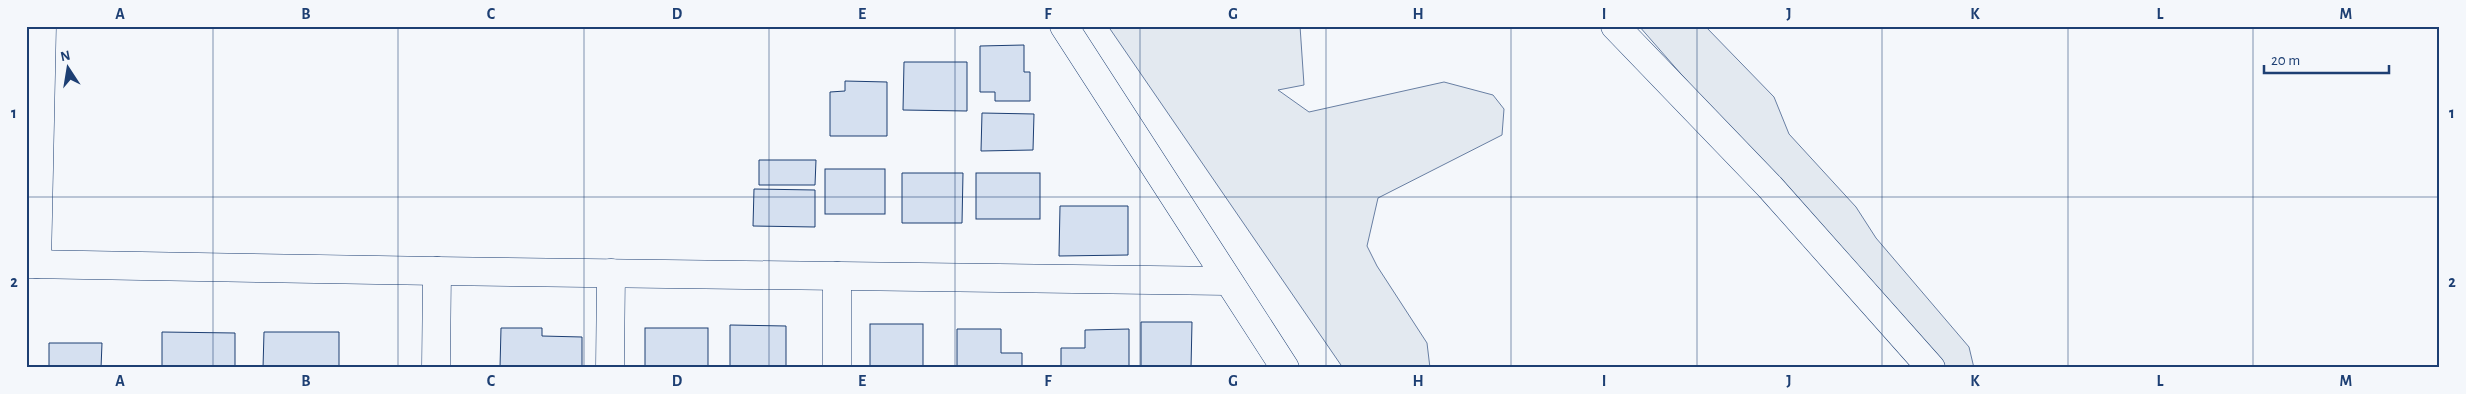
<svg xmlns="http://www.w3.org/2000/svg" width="2466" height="394" font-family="'Alegreya Sans',sans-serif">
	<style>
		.green { fill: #e3e9f0; stroke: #687fa3 }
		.building { fill: #d5e0f0; stroke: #1d3f73 }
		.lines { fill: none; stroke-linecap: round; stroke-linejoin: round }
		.street-casing { stroke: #1d3f73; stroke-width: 29 }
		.secondary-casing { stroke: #1d3f73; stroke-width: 29 }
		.street { stroke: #f4f7fb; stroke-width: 28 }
		.secondary { stroke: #f4f7fb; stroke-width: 28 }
		.grid { fill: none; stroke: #1d3f73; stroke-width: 1; stroke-opacity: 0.55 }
		.neatline { fill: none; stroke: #1d3f73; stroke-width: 2 }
		.grid-label { font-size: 16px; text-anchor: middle; font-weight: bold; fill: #1d3f73 }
	</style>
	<rect width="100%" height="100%" fill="#f4f7fb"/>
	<g class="green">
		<path d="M 1108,26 L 1300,26 L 1304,85 L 1278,90 L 1309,112 L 1444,82 L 1493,95 L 1504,109 L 1502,135 L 1378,198 L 1367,246 L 1377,266 L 1427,343 L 1430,368 L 1343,368 Z"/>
		<path d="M 1639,26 L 1705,26 L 1774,97 L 1789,134 L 1856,207 L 1876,238 L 1969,347 L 1974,368 L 1938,368 Z"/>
	</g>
	<g class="building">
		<path d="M 1024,45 L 1024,72 L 1030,72 L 1030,101 L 995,101 L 995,92 L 980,92 L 980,46 Z"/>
		<path d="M 904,62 L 967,62 L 967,111 L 903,110 Z"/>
		<path d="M 845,81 L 887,82 L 887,136 L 830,136 L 830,92 L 845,91 Z"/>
		<path d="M 982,113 L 1034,114 L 1033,150 L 981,151 Z"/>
		<path d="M 759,160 L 816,160 L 815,185 L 759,185 Z"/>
		<rect x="825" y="169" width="60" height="45"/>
		<path d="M 902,173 L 963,173 L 962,223 L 902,223 Z"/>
		<rect x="976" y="173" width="64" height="46"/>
		<path d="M 754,189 L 815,190 L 815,227 L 753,226 Z"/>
		<path d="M 1060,206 L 1128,206 L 1128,255 L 1059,256 Z"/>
		<path d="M 1141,322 L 1192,322 L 1191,368 L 1141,368 Z"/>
		<rect x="870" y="324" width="53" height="44"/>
		<path d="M 730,325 L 786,326 L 786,368 L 730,368 Z"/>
		<path d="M 501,328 L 542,328 L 542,336 L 582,337 L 582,368 L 500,368 Z"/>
		<rect x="645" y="328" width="63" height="40"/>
		<path d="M 957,329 L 1001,329 L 1001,353 L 1022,353 L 1022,368 L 957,368 Z"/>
		<path d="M 1129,329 L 1129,368 L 1061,368 L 1061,348 L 1085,348 L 1085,330 Z"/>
		<path d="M 162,332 L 235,333 L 235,368 L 162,368 Z"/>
		<path d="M 264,332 L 339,332 L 339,368 L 263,368 Z"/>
		<path d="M 49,343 L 102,343 L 101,368 L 49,368 Z"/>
	</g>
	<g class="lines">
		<defs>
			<g id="street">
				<path d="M 1064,26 L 1285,368"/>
				<path d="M 1615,26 L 1770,187 L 1931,368"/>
				<path d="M 26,264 L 437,271 L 1227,281"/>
				<path d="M 37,264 L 42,26"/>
				<path d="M 610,368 L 611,273"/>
				<path d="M 837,368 L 837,276"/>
			</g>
			<path id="secondary" d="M 436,368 L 437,271"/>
		</defs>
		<use href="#street" class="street-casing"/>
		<use href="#secondary" class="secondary-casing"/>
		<use href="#street" class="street"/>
		<use href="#secondary" class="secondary"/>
	</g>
	<path class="grid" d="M 213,26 L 213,368M 398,26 L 398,368M 584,26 L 584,368M 769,26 L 769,368M 955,26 L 955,368M 1140,26 L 1140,368M 1326,26 L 1326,368M 1511,26 L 1511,368M 1697,26 L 1697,368M 1882,26 L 1882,368M 2068,26 L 2068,368M 2253,26 L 2253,368M 26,197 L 2440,197"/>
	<rect width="2466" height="394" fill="none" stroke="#f4f7fb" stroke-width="55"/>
	<g transform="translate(68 68) rotate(348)" stroke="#f4f7fb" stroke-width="4" paint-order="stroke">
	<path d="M0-4L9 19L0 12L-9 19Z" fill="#1d3f73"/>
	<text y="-8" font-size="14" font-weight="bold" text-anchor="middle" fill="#1d3f73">N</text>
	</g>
	<path d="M2264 65v8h125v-8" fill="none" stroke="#1d3f73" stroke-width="2.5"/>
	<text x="2271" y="65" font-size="15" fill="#1d3f73" stroke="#f4f7fb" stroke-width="4" paint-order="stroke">20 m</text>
	<rect x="28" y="28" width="2410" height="338" class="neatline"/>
	<g class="grid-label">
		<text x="120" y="19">A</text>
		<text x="306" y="19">B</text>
		<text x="491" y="19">C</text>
		<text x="677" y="19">D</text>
		<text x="862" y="19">E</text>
		<text x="1048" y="19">F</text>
		<text x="1233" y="19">G</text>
		<text x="1418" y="19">H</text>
		<text x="1604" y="19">I</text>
		<text x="1789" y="19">J</text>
		<text x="1975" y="19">K</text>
		<text x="2160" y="19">L</text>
		<text x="2346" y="19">M</text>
		<text x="14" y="118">1</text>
		<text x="2452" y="118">1</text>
		<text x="14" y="287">2</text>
		<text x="2452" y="287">2</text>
		<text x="120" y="386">A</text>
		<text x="306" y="386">B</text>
		<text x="491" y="386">C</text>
		<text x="677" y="386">D</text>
		<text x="862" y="386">E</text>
		<text x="1048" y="386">F</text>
		<text x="1233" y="386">G</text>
		<text x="1418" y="386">H</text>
		<text x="1604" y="386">I</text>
		<text x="1789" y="386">J</text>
		<text x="1975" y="386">K</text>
		<text x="2160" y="386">L</text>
		<text x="2346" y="386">M</text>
	</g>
</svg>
